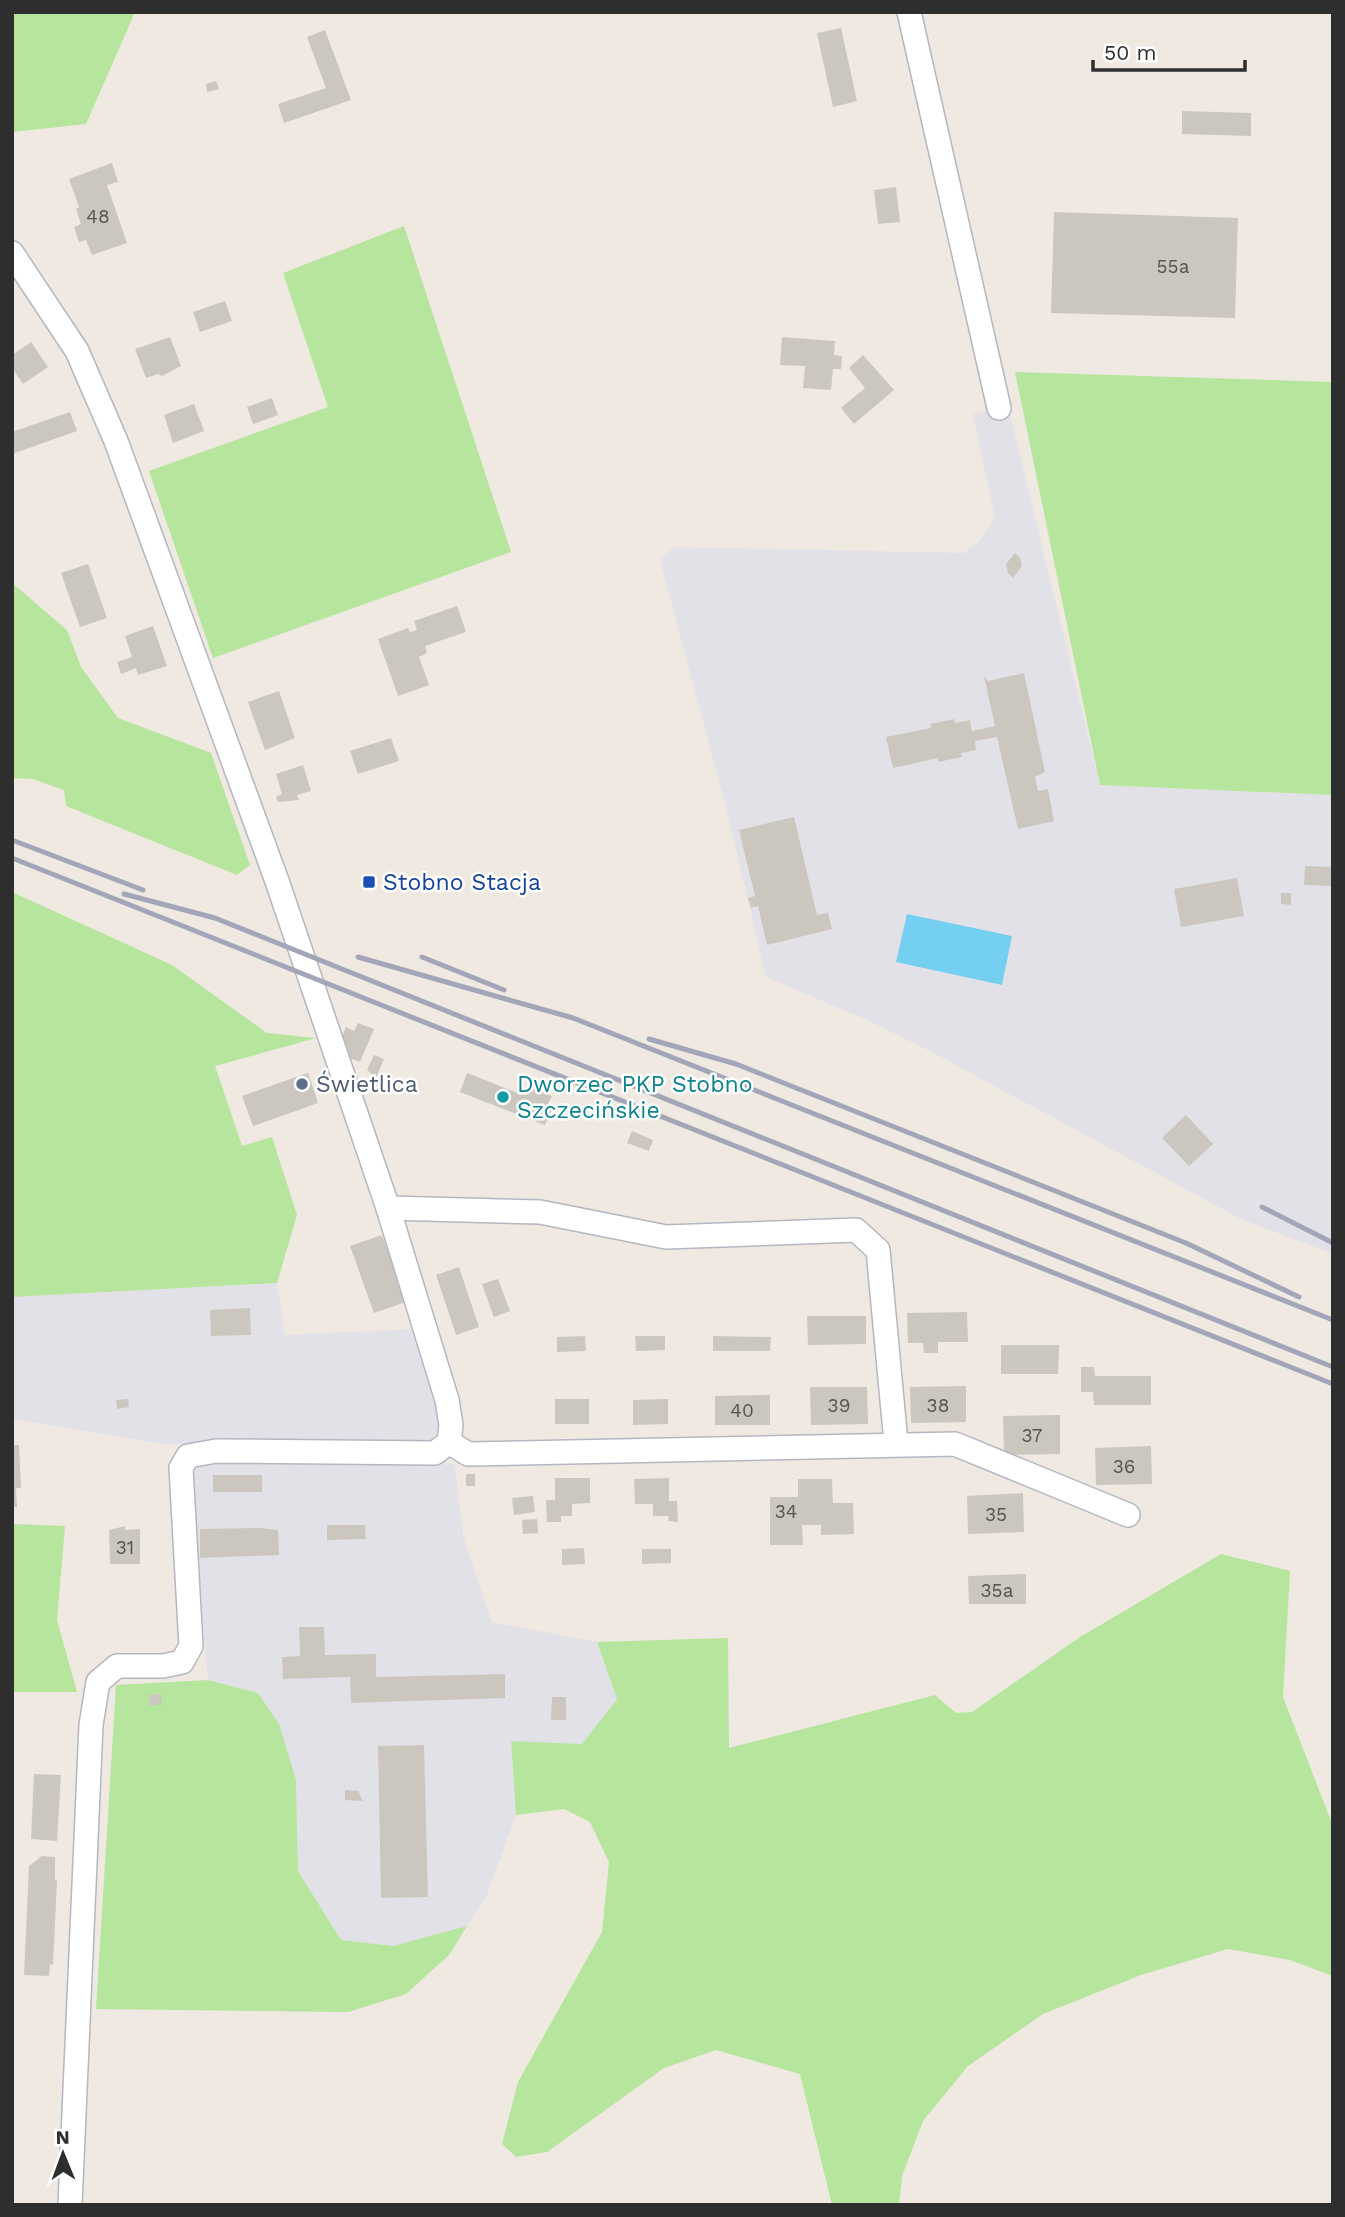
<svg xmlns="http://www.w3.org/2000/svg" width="1345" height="2217" font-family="'Work Sans',sans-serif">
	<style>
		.industrial { fill: #e3e1e8 }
		.green { fill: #b6e59e }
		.water { fill: #75cff0 }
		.building { fill: #cbc7bf }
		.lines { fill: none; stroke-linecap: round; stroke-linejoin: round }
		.minor-casing { stroke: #b4b7c1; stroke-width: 26 }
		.minor { stroke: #fff; stroke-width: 23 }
		.rail { stroke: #a3a6b8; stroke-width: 5 }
		.transit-dot { fill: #1a4fb4; stroke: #fff; stroke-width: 2.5 }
		.service-dot { fill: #5c6f8a; stroke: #fff; stroke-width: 2.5 }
		.culture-dot { fill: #0f9aa8; stroke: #fff; stroke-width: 2.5 }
		.labels { text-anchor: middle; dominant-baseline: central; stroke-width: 5; stroke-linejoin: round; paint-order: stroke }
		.number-label { font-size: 19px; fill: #555452 }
		.transit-label { font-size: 23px; fill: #164399; stroke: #fff; text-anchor: start }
		.service-label { font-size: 23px; fill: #4e5e75; stroke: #fff; text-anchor: start }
		.culture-label { font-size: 23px; fill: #0d838f; stroke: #fff; text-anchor: start }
	</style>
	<rect width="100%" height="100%" fill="#efe9e1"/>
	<g class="industrial">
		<path d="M 1008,406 L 1100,785 L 1333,795 L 1333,1254 L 1241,1219 L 926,1049 L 865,1019 L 766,977 L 726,807 L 660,560 L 673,547 L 964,553 L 979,541 L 995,519 L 973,414 Z"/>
		<path d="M 277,1283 L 285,1335 L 417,1329 L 440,1425 L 430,1446 L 164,1444 L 12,1419 L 12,1297 Z"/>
		<path d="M 205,1459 L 455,1464 L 463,1536 L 492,1622 L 597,1642 L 617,1699 L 582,1744 L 511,1742 L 516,1815 L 487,1895 L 467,1926 L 393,1946 L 341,1940 L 298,1871 L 296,1780 L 258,1693 L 208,1680 L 189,1473 Z"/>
	</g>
	<g class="green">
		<path d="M 12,12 L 135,12 L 86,124 L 12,132 Z"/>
		<path d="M 404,226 L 511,552 L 213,658 L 149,471 L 328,407 L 283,273 Z"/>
		<path d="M 1015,372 L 1333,382 L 1333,795 L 1100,785 Z"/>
		<path d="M 12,583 L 67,630 L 81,667 L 118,718 L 211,753 L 250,865 L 237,875 L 66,806 L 64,790 L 33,779 L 12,778 Z"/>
		<path d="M 12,892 L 172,965 L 267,1033 L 316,1038 L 215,1066 L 242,1146 L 272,1137 L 297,1215 L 277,1283 L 12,1297 Z"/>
		<path d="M 12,1524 L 65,1526 L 57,1620 L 77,1692 L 12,1692 Z"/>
		<path d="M 1221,1554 L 1290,1571 L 1283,1697 L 1333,1826 L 1333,1976 L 1290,1960 L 1228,1949 L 1141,1975 L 1043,2014 L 968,2066 L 923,2121 L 902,2176 L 899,2205 L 832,2205 L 800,2074 L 716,2050 L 664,2068 L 547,2152 L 516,2157 L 502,2144 L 518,2082 L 602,1932 L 609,1862 L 590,1822 L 564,1809 L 516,1815 L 511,1741 L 582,1744 L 617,1699 L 597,1642 L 728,1638 L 729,1748 L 935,1695 L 956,1713 L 972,1712 L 1080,1637 Z"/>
		<path d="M 208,1680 L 258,1693 L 279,1724 L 296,1780 L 298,1871 L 341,1940 L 393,1946 L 467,1926 L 449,1955 L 406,1994 L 348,2012 L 96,2009 L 116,1685 Z"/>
	</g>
	<path class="water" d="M 907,914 L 1012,936 L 1002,985 L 896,962 Z"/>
	<g class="building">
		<path d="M 841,28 L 857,101 L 833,107 L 817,33 Z"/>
		<path d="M 325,30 L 351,100 L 284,123 L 278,104 L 326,88 L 307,37 Z"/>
		<path d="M 216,81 L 219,89 L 207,92 L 206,84 Z"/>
		<path d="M 1182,111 L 1251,113 L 1251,136 L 1182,134 Z"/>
		<path d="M 112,163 L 118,182 L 107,185 L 127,243 L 92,255 L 86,240 L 79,242 L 74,227 L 81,224 L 76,209 L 79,207 L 69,179 Z"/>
		<path d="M 896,187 L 900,222 L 878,224 L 874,190 Z"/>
		<path d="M 1054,212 L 1238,218 L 1235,318 L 1051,313 Z"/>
		<path d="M 225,301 L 232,321 L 200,332 L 193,312 Z"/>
		<path d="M 170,337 L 181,366 L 162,376 L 158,374 L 146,378 L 135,349 Z"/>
		<path d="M 782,337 L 835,341 L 834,355 L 842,356 L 841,369 L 833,369 L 831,390 L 803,388 L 805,366 L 780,365 Z"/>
		<path d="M 31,342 L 48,367 L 23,384 L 12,368 L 12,355 Z"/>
		<path d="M 863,355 L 894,390 L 854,424 L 841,408 L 865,388 L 849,368 Z"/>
		<path d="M 272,398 L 278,415 L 253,424 L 247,407 Z"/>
		<path d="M 194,404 L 204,431 L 173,443 L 164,415 Z"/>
		<path d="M 70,412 L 77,431 L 12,454 L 12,432 Z"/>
		<path d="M 1015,553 L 1020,558 L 1022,566 L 1013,578 L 1008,573 L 1006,564 Z"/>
		<path d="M 88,564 L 107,618 L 80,627 L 61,573 Z"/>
		<path d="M 457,606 L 466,632 L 425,646 L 427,653 L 419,657 L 429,685 L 398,696 L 378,639 L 408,628 L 410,632 L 417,630 L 414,621 Z"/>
		<path d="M 153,626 L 167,666 L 138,675 L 136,668 L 121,674 L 117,662 L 132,657 L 125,636 Z"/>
		<path d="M 1024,673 L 1045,772 L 1035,777 L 1038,791 L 1048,789 L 1054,821 L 1018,829 L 997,737 L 975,741 L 976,750 L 961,753 L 962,757 L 938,762 L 938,758 L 893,768 L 886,737 L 931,728 L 930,724 L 954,719 L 955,723 L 970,720 L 972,731 L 995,726 L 984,676 L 988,681 Z"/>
		<path d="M 279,691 L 295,738 L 265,750 L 248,702 Z"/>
		<path d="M 391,738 L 399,761 L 358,774 L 350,751 Z"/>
		<path d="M 303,765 L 311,791 L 297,795 L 299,800 L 278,802 L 276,797 L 282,794 L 276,774 Z"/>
		<path d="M 794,817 L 817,915 L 828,913 L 832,929 L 767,945 L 758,906 L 751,908 L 748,898 L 755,896 L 739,830 Z"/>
		<path d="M 1305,866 L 1333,867 L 1333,886 L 1304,885 Z"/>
		<path d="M 1237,878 L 1244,916 L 1181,927 L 1174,889 Z"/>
		<path d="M 1281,893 L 1291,893 L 1291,905 L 1281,904 Z"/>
		<path d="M 358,1023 L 374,1029 L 360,1062 L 344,1056 L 348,1048 L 339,1044 L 346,1027 L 354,1031 Z"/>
		<path d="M 374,1055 L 384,1059 L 376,1078 L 367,1070 Z"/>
		<path d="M 308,1073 L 318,1103 L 253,1126 L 242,1096 Z"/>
		<path d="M 467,1073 L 515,1092 L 526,1095 L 529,1087 L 552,1096 L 548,1104 L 553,1106 L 545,1125 L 460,1092 Z"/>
		<path d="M 1186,1115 L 1213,1144 L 1189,1166 L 1162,1138 Z"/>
		<path d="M 632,1131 L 653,1140 L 649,1151 L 627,1143 Z"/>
		<path d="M 382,1235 L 406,1302 L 374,1313 L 350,1246 Z"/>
		<path d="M 459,1267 L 479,1327 L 456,1335 L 436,1275 Z"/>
		<path d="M 498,1279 L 510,1311 L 494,1317 L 482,1284 Z"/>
		<path d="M 250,1308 L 251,1335 L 211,1336 L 210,1310 Z"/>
		<path d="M 967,1312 L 968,1342 L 938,1342 L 938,1353 L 924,1353 L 923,1343 L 908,1343 L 907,1313 Z"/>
		<path d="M 807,1316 L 866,1316 L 866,1344 L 808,1345 Z"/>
		<path d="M 585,1336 L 586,1351 L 557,1352 L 557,1337 Z"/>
		<path d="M 635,1336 L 665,1336 L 665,1350 L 636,1351 Z"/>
		<path d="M 713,1336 L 771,1337 L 770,1351 L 713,1351 Z"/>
		<path d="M 1001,1345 L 1059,1345 L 1058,1374 L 1001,1374 Z"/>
		<path d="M 1081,1367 L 1094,1367 L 1095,1376 L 1151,1376 L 1151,1405 L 1094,1405 L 1093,1392 L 1081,1392 Z"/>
		<path d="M 966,1386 L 966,1422 L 911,1423 L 910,1387 Z"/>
		<path d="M 810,1387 L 867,1387 L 868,1424 L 811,1425 Z"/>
		<path d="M 770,1395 L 770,1425 L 715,1425 L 715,1396 Z"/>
		<path d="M 128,1399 L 129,1407 L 117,1409 L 116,1400 Z"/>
		<rect x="555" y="1399" width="34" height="25"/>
		<path d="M 668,1399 L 668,1424 L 633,1425 L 633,1400 Z"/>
		<path d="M 1060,1415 L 1060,1454 L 1004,1455 L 1003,1416 Z"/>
		<path d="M 12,1445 L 19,1445 L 21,1488 L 16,1488 L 17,1507 L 12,1507 Z"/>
		<path d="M 1151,1446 L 1152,1484 L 1096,1485 L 1095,1448 Z"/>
		<rect x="466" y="1474" width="9" height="12"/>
		<rect x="213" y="1475" width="49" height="17"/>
		<path d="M 555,1478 L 590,1478 L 590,1503 L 572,1504 L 572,1516 L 561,1516 L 561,1522 L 547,1522 L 546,1500 L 555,1500 Z"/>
		<path d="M 669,1478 L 669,1501 L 677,1501 L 678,1522 L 668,1521 L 669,1516 L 653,1516 L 653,1504 L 635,1504 L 634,1479 Z"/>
		<path d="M 798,1479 L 832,1479 L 833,1503 L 853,1503 L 854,1534 L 821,1535 L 821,1525 L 802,1525 L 803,1545 L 770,1545 L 770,1497 L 798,1497 Z"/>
		<path d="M 1023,1493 L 1024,1532 L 968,1534 L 967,1496 Z"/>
		<path d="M 533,1496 L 535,1512 L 514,1515 L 512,1498 Z"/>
		<path d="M 537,1519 L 538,1533 L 523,1534 L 522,1520 Z"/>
		<path d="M 327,1525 L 365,1525 L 366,1539 L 327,1540 Z"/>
		<path d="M 125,1526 L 125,1530 L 140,1529 L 140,1564 L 110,1564 L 109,1530 Z"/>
		<path d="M 261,1528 L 278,1530 L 279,1555 L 200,1558 L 200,1529 Z"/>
		<path d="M 584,1548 L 585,1564 L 562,1565 L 562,1549 Z"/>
		<path d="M 642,1549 L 671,1549 L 671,1563 L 642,1564 Z"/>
		<path d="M 1026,1574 L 1026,1604 L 969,1604 L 968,1576 Z"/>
		<path d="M 299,1627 L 324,1627 L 325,1655 L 376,1654 L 376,1677 L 505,1674 L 505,1698 L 351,1703 L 350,1677 L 283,1679 L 282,1657 L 300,1656 Z"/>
		<path d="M 161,1694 L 162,1704 L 150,1706 L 148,1695 Z"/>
		<path d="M 552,1697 L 566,1697 L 566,1720 L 551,1720 Z"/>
		<path d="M 424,1745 L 428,1897 L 381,1898 L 378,1746 Z"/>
		<path d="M 34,1774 L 61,1775 L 57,1841 L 31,1839 Z"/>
		<path d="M 345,1790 L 358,1791 L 363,1801 L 345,1800 Z"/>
		<path d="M 42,1856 L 55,1857 L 55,1880 L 57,1880 L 53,1965 L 50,1964 L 49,1976 L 24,1975 L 29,1866 Z"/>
	</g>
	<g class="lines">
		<defs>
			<g id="minor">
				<path d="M 909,12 L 999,408"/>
				<path d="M 12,253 L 77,351 L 116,441 L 277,881 L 388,1208 L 447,1400 L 451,1425 L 449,1442 L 435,1453 L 216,1451 L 188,1456 L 181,1468 L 191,1646 L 182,1662 L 163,1666 L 117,1666 L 98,1682 L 91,1725 L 70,2205"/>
				<path d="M 388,1208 L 540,1212 L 666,1237 L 856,1230 L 878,1250 L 896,1443"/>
				<path d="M 449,1442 L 468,1454 L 955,1444 L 1128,1515"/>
			</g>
		</defs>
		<use href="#minor" class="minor-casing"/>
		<use href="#minor" class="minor"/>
		<g class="rail">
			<path d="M 12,840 L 143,890"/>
			<path d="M 12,858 L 1333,1384"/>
			<path d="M 124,894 L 215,918 L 1333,1367"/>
			<path d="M 358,957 L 573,1018 L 1333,1320"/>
			<path d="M 422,957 L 504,990"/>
			<path d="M 649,1039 L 736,1064 L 1186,1243 L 1299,1297"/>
			<path d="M 1262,1207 L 1333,1243"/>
		</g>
	</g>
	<rect class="transit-dot" x="362" y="875" width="14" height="14" rx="3.5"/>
	<circle class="service-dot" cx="302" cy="1084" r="7"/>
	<circle class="culture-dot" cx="503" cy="1097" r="7"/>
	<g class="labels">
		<g class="number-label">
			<text x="98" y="216">48</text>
			<text x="1173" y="266">55a</text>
			<text x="839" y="1405">39</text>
			<text x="938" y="1405">38</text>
			<text x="742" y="1410">40</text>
			<text x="1032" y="1435">37</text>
			<text x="1124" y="1466">36</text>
			<text x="786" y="1511">34</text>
			<text x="996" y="1514">35</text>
			<text x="125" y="1547">31</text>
			<text x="997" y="1590">35a</text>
		</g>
		<g class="transit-label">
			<text x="383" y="882">Stobno Stacja</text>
		</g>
		<g class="service-label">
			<text x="316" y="1084">Świetlica</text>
		</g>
		<g class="culture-label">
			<text x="517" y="1084">Dworzec PKP Stobno<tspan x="517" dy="26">Szczecińskie</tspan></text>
		</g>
	</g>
	<rect width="1345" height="2217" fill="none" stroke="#2e2e2e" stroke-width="28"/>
	<g transform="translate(63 2154) rotate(359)" stroke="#ffffff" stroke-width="5" paint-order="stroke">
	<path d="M0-5L12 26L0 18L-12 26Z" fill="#2e2e2e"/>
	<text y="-10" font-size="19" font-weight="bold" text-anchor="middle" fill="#2e2e2e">N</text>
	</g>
	<path d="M1093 60v10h152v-10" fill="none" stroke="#2e2e2e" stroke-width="3.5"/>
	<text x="1104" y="60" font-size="21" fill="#2e2e2e" stroke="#ffffff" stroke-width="5" paint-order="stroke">50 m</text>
</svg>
